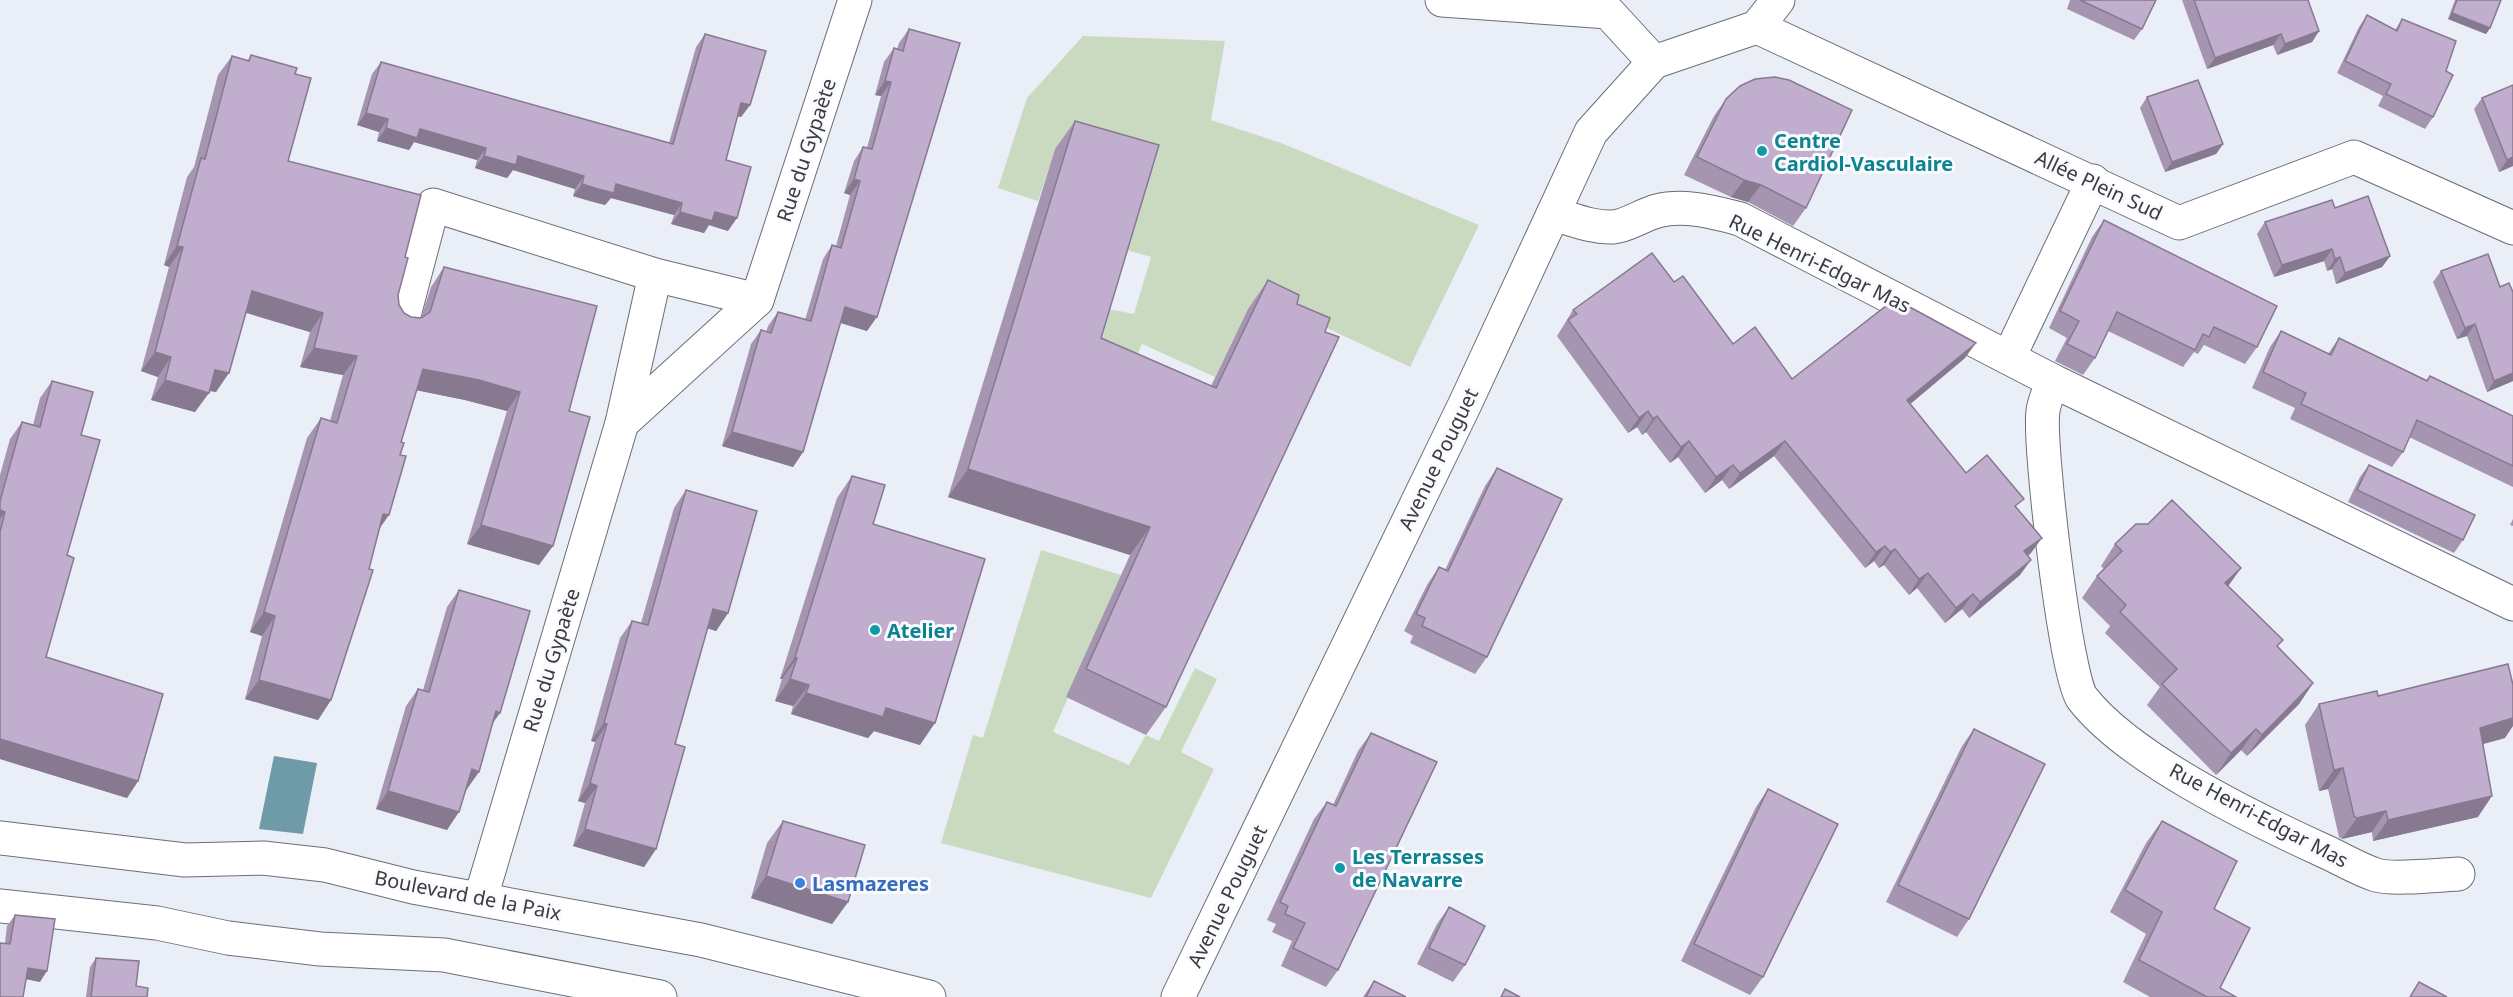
<svg xmlns="http://www.w3.org/2000/svg" width="2513" height="997" font-family="'Noto Sans',sans-serif">
	<style>
		.green { fill: #c9dac1 }
		.water { fill: #6f9aa8 }
		.lines { fill: none; stroke-linecap: round; stroke-linejoin: round }
		.minor-casing { stroke: #6b6e76; stroke-width: 35 }
		.secondary-casing { stroke: #6b6e76; stroke-width: 35 }
		.minor { stroke: #fff; stroke-width: 33 }
		.secondary { stroke: #fff; stroke-width: 33 }
		.wall { fill: #a695b1 }
		.shaded-wall { fill: #877990 }
		.building { fill: #c1adce; stroke: #877990; stroke-width: 1.5 }
		.culture-dot { fill: #0f9aa8; stroke: #f9fbfe; stroke-width: 2 }
		.shop-dot { fill: #3f7fe0; stroke: #f9fbfe; stroke-width: 2 }
		.labels { text-anchor: middle; dominant-baseline: central; stroke-width: 6; stroke-linejoin: round; paint-order: stroke }
		.culture-label { font-size: 20px; font-weight: bold; fill: #0d838f; stroke: #f9fbfe; text-anchor: start }
		.street-label { font-size: 20px; fill: #3b3c40; stroke: #f9fbfe }
		.shop-label { font-size: 20px; font-weight: bold; fill: #366cbe; stroke: #f9fbfe; text-anchor: start }
	</style>
	<rect width="100%" height="100%" fill="#eaeef7"/>
	<g class="green">
		<path d="M 1083,36 L 1225,41 L 1211,120 L 1281,143 L 1479,225 L 1410,367 L 1259,296 L 1248,309 L 1215,377 L 1142,344 L 1130,371 L 1081,366 L 1099,307 L 1134,314 L 1151,257 L 1117,247 L 1055,150 L 1038,201 L 998,188 L 1027,98 Z"/>
		<path d="M 1041,550 L 1121,575 L 1053,732 L 1129,765 L 1146,735 L 1159,741 L 1195,668 L 1217,679 L 1181,752 L 1214,769 L 1151,898 L 941,843 L 973,735 L 983,738 Z"/>
	</g>
	<path class="water" d="M 274,756 L 317,763 L 303,834 L 259,829 Z"/>
	<g class="lines">
		<defs>
			<g id="minor">
				<path d="M 1442,0 L 1608,12 L 1654,62"/>
				<path d="M 1757,27 L 2179,223 L 2354,157 L 2513,228"/>
				<path d="M 1553,214 C 1572,219 1592,228 1613,227 C 1627,226 1642,215 1657,211 C 1684,204 1714,212 1740,219 L 2053,381 L 2513,604"/>
				<path d="M 403,319 L 433,205 L 655,275 L 757,300"/>
				<path d="M 2009,357 L 2093,181"/>
				<path d="M 2053,381 C 2050,390 2044,401 2043,411 C 2038,442 2066,678 2082,698 C 2128,758 2252,818 2322,850 C 2340,858 2358,869 2376,875 C 2392,880 2439,875 2458,874"/>
				<path d="M 622,423 L 757,300 L 855,0"/>
				<path d="M 481,897 L 622,423 L 655,275"/>
				<path d="M 1178,997 L 1465,404 L 1591,132 L 1654,62 L 1757,27 L 1778,0"/>
			</g>
			<g id="secondary">
				<path d="M 0,838 L 185,860 L 263,858 L 325,865 L 413,887 L 701,940 L 929,997"/>
				<path d="M 0,906 L 157,923 L 228,938 L 320,949 L 444,955 L 660,997"/>
			</g>
		</defs>
		<use href="#minor" class="minor-casing"/>
		<use href="#secondary" class="secondary-casing"/>
		<use href="#minor" class="minor"/>
		<use href="#secondary" class="secondary"/>
	</g>
	<g class="wall">
		<path d="M 2070,0 L 2156,0 L 2142,29 L 2134,40 L 2067,9 Z"/>
		<path d="M 2182,0 L 2308,0 L 2319,31 L 2312,42 L 2277,55 L 2273,45 L 2207,69 Z"/>
		<path d="M 2455,0 L 2501,0 L 2490,28 L 2486,34 L 2448,19 Z"/>
		<path d="M 2367,15 L 2395,30 L 2402,19 L 2446,71 L 2433,117 L 2425,129 L 2378,106 L 2383,96 L 2337,73 L 2359,27 Z"/>
		<path d="M 909,29 L 867,331 L 840,323 L 803,452 L 793,467 L 722,446 L 751,344 L 761,330 L 766,332 L 768,326 L 778,312 L 805,320 L 823,259 L 832,245 L 836,246 L 850,195 L 844,193 L 854,161 L 863,147 L 867,148 L 881,96 L 875,95 L 884,62 L 894,48 L 897,49 L 899,43 Z"/>
		<path d="M 705,34 L 750,105 L 741,117 L 737,116 L 726,160 L 728,231 L 709,225 L 704,233 L 671,224 L 674,215 L 611,198 L 605,205 L 589,201 L 573,196 L 575,189 L 513,170 L 507,178 L 475,168 L 477,160 L 414,142 L 409,150 L 377,141 L 379,132 L 357,125 L 372,74 L 381,62 L 669,143 L 696,47 Z"/>
		<path d="M 251,55 L 295,74 L 288,161 L 405,257 L 398,295 L 399,305 L 404,313 L 411,317 L 421,318 L 431,287 L 444,267 L 569,411 L 539,565 L 467,544 L 507,411 L 465,400 L 417,390 L 401,442 L 380,529 L 331,700 L 318,720 L 245,699 L 262,636 L 250,632 L 307,438 L 321,418 L 330,421 L 343,375 L 300,367 L 310,332 L 246,313 L 216,392 L 209,391 L 195,412 L 151,400 L 158,377 L 141,371 L 169,267 L 164,265 L 187,177 L 194,167 L 218,75 L 232,56 L 248,60 Z"/>
		<path d="M 2513,85 L 2513,166 L 2499,172 L 2474,109 L 2482,98 Z"/>
		<path d="M 2147,97 L 2223,144 L 2216,154 L 2165,172 L 2140,108 Z"/>
		<path d="M 1726,99 L 1806,208 L 1793,226 L 1748,202 L 1731,197 L 1684,175 L 1714,116 Z"/>
		<path d="M 1075,121 L 1101,338 L 1211,386 L 1248,309 L 1268,280 L 1297,304 L 1325,332 L 1166,707 L 1146,735 L 1066,697 L 1130,555 L 948,497 L 1055,149 Z"/>
		<path d="M 2335,208 L 2390,256 L 2382,267 L 2336,284 L 2332,269 L 2327,271 L 2324,261 L 2274,277 L 2257,234 L 2265,222 Z"/>
		<path d="M 2104,220 L 2257,347 L 2245,364 L 2204,345 L 2198,354 L 2194,352 L 2183,367 L 2108,331 L 2095,358 L 2083,375 L 2055,361 L 2067,338 L 2049,328 L 2092,237 Z"/>
		<path d="M 2441,271 L 2500,287 L 2513,292 L 2513,381 L 2487,392 L 2467,336 L 2457,339 L 2433,282 Z"/>
		<path d="M 1674,282 L 1733,344 L 1792,379 L 1965,358 L 1910,404 L 1966,473 L 2017,508 L 2031,553 L 2028,555 L 2020,575 L 1969,618 L 1962,609 L 1945,623 L 1917,588 L 1909,595 L 1884,565 L 1879,568 L 1874,561 L 1865,568 L 1774,456 L 1729,489 L 1722,480 L 1705,493 L 1678,457 L 1670,463 L 1646,432 L 1642,435 L 1637,427 L 1628,433 L 1557,336 L 1573,310 Z"/>
		<path d="M 2281,331 L 2328,354 L 2339,338 L 2427,380 L 2430,376 L 2513,416 L 2513,487 L 2409,437 L 2403,452 L 2392,467 L 2290,419 L 2295,408 L 2252,388 L 2270,347 Z"/>
		<path d="M 52,381 L 81,435 L 67,555 L 46,657 L 138,781 L 127,798 L 0,759 L 0,475 L 10,439 L 22,422 L 33,425 L 40,398 Z"/>
		<path d="M 2369,465 L 2463,540 L 2454,553 L 2348,502 L 2360,477 Z"/>
		<path d="M 1497,468 L 1487,657 L 1475,674 L 1410,643 L 1413,636 L 1404,631 L 1427,585 L 1439,567 L 1445,570 L 1485,486 Z"/>
		<path d="M 852,476 L 873,524 L 920,745 L 874,731 L 868,738 L 791,714 L 793,706 L 775,701 L 782,679 L 780,679 L 837,498 Z"/>
		<path d="M 686,490 L 728,613 L 716,631 L 707,628 L 675,744 L 656,849 L 644,867 L 573,846 L 585,803 L 578,801 L 595,742 L 591,741 L 620,638 L 632,621 L 641,623 L 674,508 Z"/>
		<path d="M 2513,519 L 2513,526 L 2510,525 Z"/>
		<path d="M 2115,544 L 2241,568 L 2228,586 L 2278,648 L 2313,683 L 2299,704 L 2247,756 L 2241,750 L 2216,775 L 2147,705 L 2160,687 L 2105,633 L 2110,626 L 2082,598 L 2097,576 L 2104,569 L 2101,566 Z"/>
		<path d="M 459,590 L 492,724 L 467,789 L 447,830 L 376,809 L 406,706 L 418,689 L 423,690 L 447,607 Z"/>
		<path d="M 2378,696 L 2505,738 L 2483,744 L 2478,817 L 2373,841 L 2372,832 L 2342,839 L 2339,837 L 2328,789 L 2319,791 L 2305,725 L 2319,704 Z"/>
		<path d="M 1974,729 L 1969,919 L 1957,937 L 1886,902 L 1962,746 Z"/>
		<path d="M 1371,733 L 1338,970 L 1326,987 L 1281,966 L 1292,941 L 1272,932 L 1276,924 L 1267,920 L 1314,819 L 1327,802 L 1333,805 L 1358,751 Z"/>
		<path d="M 1768,789 L 1763,977 L 1750,995 L 1681,961 L 1756,807 Z"/>
		<path d="M 783,821 L 848,902 L 832,924 L 751,898 L 767,843 Z"/>
		<path d="M 2162,821 L 2214,909 L 2220,988 L 2236,997 L 2150,997 L 2123,982 L 2146,934 L 2110,912 L 2146,843 Z"/>
		<path d="M 1449,907 L 1465,965 L 1453,982 L 1417,964 L 1437,924 Z"/>
		<path d="M 15,915 L 40,982 L 26,979 L 5,943 L 7,926 Z"/>
		<path d="M 96,958 L 136,986 L 147,997 L 86,997 L 90,967 Z"/>
		<path d="M 1374,981 L 1406,997 L 1363,997 Z"/>
	</g>
	<g class="shaded-wall">
		<path d="M 2452,13 L 2490,28 L 2486,34 L 2448,19 Z"/>
		<path d="M 2319,31 L 2312,42 L 2277,55 L 2285,44 Z"/>
		<path d="M 2281,34 L 2273,45 L 2207,69 L 2215,58 Z"/>
		<path d="M 885,81 L 891,82 L 881,96 L 875,95 Z"/>
		<path d="M 741,103 L 750,105 L 741,117 L 732,115 Z"/>
		<path d="M 366,113 L 388,119 L 379,132 L 357,125 Z"/>
		<path d="M 386,128 L 420,129 L 486,148 L 477,160 L 414,142 L 409,150 L 377,141 Z"/>
		<path d="M 2223,144 L 2216,154 L 2165,172 L 2172,162 Z"/>
		<path d="M 484,156 L 518,156 L 584,176 L 575,189 L 513,170 L 507,178 L 475,168 Z"/>
		<path d="M 2513,157 L 2513,166 L 2499,172 L 2507,160 Z"/>
		<path d="M 854,179 L 860,181 L 850,195 L 844,193 Z"/>
		<path d="M 1744,180 L 1761,185 L 1748,202 L 1731,197 Z"/>
		<path d="M 582,184 L 616,184 L 682,203 L 674,215 L 611,198 L 605,205 L 573,196 Z"/>
		<path d="M 680,212 L 715,212 L 737,218 L 728,231 L 709,225 L 704,233 L 671,224 Z"/>
		<path d="M 177,246 L 183,247 L 169,267 L 164,265 Z"/>
		<path d="M 2332,249 L 2324,261 L 2274,277 L 2282,265 Z"/>
		<path d="M 2390,256 L 2382,267 L 2336,284 L 2345,273 Z"/>
		<path d="M 2340,257 L 2332,269 L 2327,271 L 2335,259 Z"/>
		<path d="M 252,291 L 323,313 L 310,332 L 238,310 Z"/>
		<path d="M 845,307 L 877,317 L 867,331 L 835,321 Z"/>
		<path d="M 2475,324 L 2467,336 L 2457,339 L 2465,328 Z"/>
		<path d="M 1976,343 L 1965,358 L 1896,416 L 1907,400 Z"/>
		<path d="M 314,348 L 357,356 L 343,375 L 300,367 Z"/>
		<path d="M 155,352 L 171,357 L 158,377 L 141,371 Z"/>
		<path d="M 423,369 L 479,380 L 520,392 L 507,411 L 465,400 L 410,389 Z"/>
		<path d="M 215,370 L 229,373 L 216,392 L 201,389 Z"/>
		<path d="M 2513,373 L 2513,381 L 2487,392 L 2494,381 Z"/>
		<path d="M 165,380 L 209,393 L 195,412 L 151,400 Z"/>
		<path d="M 1648,411 L 1637,427 L 1628,433 L 1639,418 Z"/>
		<path d="M 1657,416 L 1646,432 L 1642,435 L 1653,419 Z"/>
		<path d="M 732,432 L 803,452 L 793,467 L 722,446 Z"/>
		<path d="M 1689,441 L 1678,457 L 1670,463 L 1681,447 Z"/>
		<path d="M 1785,441 L 1774,456 L 1729,489 L 1740,473 Z"/>
		<path d="M 1733,465 L 1722,480 L 1705,493 L 1716,477 Z"/>
		<path d="M 968,469 L 1150,527 L 1130,555 L 948,497 Z"/>
		<path d="M 0,510 L 5,512 L 0,519 Z"/>
		<path d="M 383,514 L 389,515 L 375,535 Z"/>
		<path d="M 481,525 L 553,546 L 539,565 L 467,544 Z"/>
		<path d="M 2042,538 L 2031,553 L 2014,567 L 2024,551 Z"/>
		<path d="M 1885,546 L 1874,561 L 1865,568 L 1876,552 Z"/>
		<path d="M 1895,549 L 1884,565 L 1879,568 L 1890,552 Z"/>
		<path d="M 2031,560 L 2020,575 L 1969,618 L 1980,602 Z"/>
		<path d="M 2241,568 L 2226,589 L 2225,583 Z"/>
		<path d="M 1928,573 L 1917,588 L 1909,595 L 1919,579 Z"/>
		<path d="M 1973,594 L 1962,609 L 1945,623 L 1956,608 Z"/>
		<path d="M 713,609 L 728,613 L 716,631 L 700,626 Z"/>
		<path d="M 264,612 L 275,616 L 262,636 L 250,632 Z"/>
		<path d="M 795,657 L 797,658 L 782,679 L 780,679 Z"/>
		<path d="M 790,679 L 809,685 L 793,706 L 775,701 Z"/>
		<path d="M 259,680 L 331,700 L 318,720 L 245,699 Z"/>
		<path d="M 2313,683 L 2299,704 L 2247,756 L 2262,735 Z"/>
		<path d="M 806,693 L 886,708 L 935,723 L 920,745 L 874,731 L 868,738 L 791,714 Z"/>
		<path d="M 496,711 L 500,713 L 488,730 Z"/>
		<path d="M 2513,718 L 2513,726 L 2505,738 L 2465,749 L 2480,728 Z"/>
		<path d="M 604,723 L 607,724 L 595,742 L 591,741 Z"/>
		<path d="M 2256,729 L 2241,750 L 2216,775 L 2231,753 Z"/>
		<path d="M 0,739 L 138,781 L 127,798 L 0,759 Z"/>
		<path d="M 2343,768 L 2328,789 L 2319,791 L 2334,770 Z"/>
		<path d="M 472,769 L 479,772 L 467,789 L 460,787 Z"/>
		<path d="M 590,783 L 597,786 L 585,803 L 578,801 Z"/>
		<path d="M 388,791 L 459,812 L 447,830 L 376,809 Z"/>
		<path d="M 2492,796 L 2478,817 L 2373,841 L 2388,820 Z"/>
		<path d="M 2386,811 L 2372,832 L 2342,839 L 2357,818 Z"/>
		<path d="M 585,829 L 656,849 L 644,867 L 573,846 Z"/>
		<path d="M 766,876 L 848,902 L 832,924 L 751,898 Z"/>
		<path d="M 28,968 L 47,971 L 40,982 L 21,978 Z"/>
	</g>
	<g class="building">
		<path d="M 2080,0 L 2156,0 L 2142,29 Z"/>
		<path d="M 2194,0 L 2308,0 L 2319,31 L 2285,44 L 2281,34 L 2215,58 Z"/>
		<path d="M 2457,0 L 2501,0 L 2490,28 L 2452,13 Z"/>
		<path d="M 2367,15 L 2397,31 L 2402,19 L 2456,41 L 2446,71 L 2453,75 L 2433,117 L 2386,94 L 2391,84 L 2345,61 Z"/>
		<path d="M 909,29 L 960,43 L 877,317 L 845,307 L 803,452 L 732,432 L 761,330 L 771,333 L 778,312 L 811,321 L 832,245 L 841,248 L 860,181 L 854,179 L 863,147 L 872,149 L 891,82 L 885,81 L 894,48 L 903,51 Z"/>
		<path d="M 705,34 L 766,51 L 750,105 L 741,103 L 726,160 L 751,167 L 737,218 L 715,212 L 712,221 L 680,212 L 682,203 L 616,184 L 614,193 L 598,189 L 582,184 L 584,176 L 518,156 L 516,165 L 484,156 L 486,148 L 420,129 L 417,138 L 386,128 L 388,119 L 366,113 L 381,62 L 673,144 Z"/>
		<path d="M 251,55 L 297,68 L 295,74 L 311,78 L 288,161 L 421,195 L 405,257 L 408,258 L 398,295 L 399,305 L 404,313 L 411,317 L 421,318 L 430,312 L 444,267 L 597,306 L 569,411 L 590,417 L 553,546 L 481,525 L 520,392 L 479,380 L 423,369 L 401,442 L 404,443 L 400,455 L 406,456 L 389,515 L 383,514 L 369,569 L 373,570 L 367,589 L 331,700 L 259,680 L 275,616 L 264,612 L 321,418 L 337,423 L 357,356 L 314,348 L 323,313 L 252,291 L 229,373 L 215,370 L 209,393 L 165,380 L 171,357 L 155,352 L 183,247 L 177,246 L 201,158 L 205,159 L 232,56 L 249,61 Z"/>
		<path d="M 1775,77 L 1789,80 L 1852,110 L 1806,208 L 1761,185 L 1744,180 L 1697,157 L 1726,99 L 1740,86 L 1755,79 Z"/>
		<path d="M 2198,80 L 2223,144 L 2172,162 L 2147,97 Z"/>
		<path d="M 2513,85 L 2513,157 L 2507,160 L 2482,98 Z"/>
		<path d="M 1075,121 L 1159,145 L 1101,338 L 1216,388 L 1268,280 L 1299,295 L 1297,304 L 1330,318 L 1325,332 L 1339,337 L 1166,707 L 1086,669 L 1150,527 L 968,469 Z"/>
		<path d="M 2368,196 L 2390,256 L 2345,273 L 2340,257 L 2335,259 L 2332,249 L 2282,265 L 2265,222 L 2332,200 L 2335,208 Z"/>
		<path d="M 2104,220 L 2277,306 L 2257,347 L 2214,327 L 2209,337 L 2203,334 L 2195,350 L 2117,312 L 2095,358 L 2067,344 L 2079,321 L 2060,311 Z"/>
		<path d="M 1652,253 L 1674,282 L 1683,276 L 1733,344 L 1755,327 L 1792,379 L 1895,299 L 1976,343 L 1907,400 L 1966,473 L 1987,455 L 2024,499 L 2015,506 L 2042,538 L 2024,551 L 2031,560 L 1980,602 L 1973,594 L 1956,608 L 1928,573 L 1919,579 L 1895,549 L 1890,552 L 1885,546 L 1876,552 L 1785,441 L 1740,473 L 1733,465 L 1716,477 L 1689,441 L 1681,447 L 1657,416 L 1653,419 L 1648,411 L 1639,418 L 1568,320 L 1577,314 L 1573,310 Z"/>
		<path d="M 2488,254 L 2500,287 L 2509,283 L 2513,292 L 2513,373 L 2494,381 L 2475,324 L 2465,328 L 2441,271 Z"/>
		<path d="M 2281,331 L 2331,355 L 2339,338 L 2427,381 L 2430,376 L 2513,416 L 2513,466 L 2417,420 L 2403,452 L 2301,404 L 2306,393 L 2263,372 Z"/>
		<path d="M 52,381 L 93,392 L 81,435 L 100,440 L 67,555 L 74,558 L 46,657 L 163,694 L 138,781 L 0,739 L 0,532 L 5,512 L 0,510 L 0,501 L 22,422 L 40,427 Z"/>
		<path d="M 2369,465 L 2475,515 L 2463,540 L 2357,490 Z"/>
		<path d="M 1497,468 L 1562,499 L 1487,657 L 1422,626 L 1425,618 L 1416,614 L 1439,567 L 1448,571 Z"/>
		<path d="M 852,476 L 885,485 L 873,524 L 985,559 L 935,723 L 886,708 L 883,717 L 806,693 L 809,685 L 790,679 L 797,658 L 795,657 Z"/>
		<path d="M 686,490 L 757,511 L 728,613 L 713,609 L 675,744 L 685,747 L 656,849 L 585,829 L 597,786 L 590,783 L 607,724 L 604,723 L 632,621 L 648,625 Z"/>
		<path d="M 2172,500 L 2241,568 L 2225,583 L 2283,640 L 2277,646 L 2313,683 L 2262,735 L 2256,729 L 2231,753 L 2162,684 L 2177,669 L 2120,612 L 2126,605 L 2097,576 L 2122,551 L 2115,544 L 2136,524 L 2148,524 Z"/>
		<path d="M 459,590 L 530,611 L 500,713 L 496,711 L 479,772 L 472,769 L 459,812 L 388,791 L 418,689 L 429,692 Z"/>
		<path d="M 2508,664 L 2513,685 L 2513,718 L 2480,728 L 2492,796 L 2388,820 L 2386,811 L 2357,818 L 2354,816 L 2343,768 L 2334,770 L 2319,704 L 2377,691 L 2378,696 Z"/>
		<path d="M 1974,729 L 2045,764 L 1969,919 L 1898,885 Z"/>
		<path d="M 1371,733 L 1437,762 L 1338,970 L 1293,948 L 1305,923 L 1285,914 L 1288,906 L 1280,902 L 1327,802 L 1336,806 Z"/>
		<path d="M 1768,789 L 1838,824 L 1763,977 L 1694,944 Z"/>
		<path d="M 783,821 L 865,845 L 848,902 L 766,876 Z"/>
		<path d="M 2162,821 L 2237,861 L 2214,909 L 2250,928 L 2220,988 L 2236,997 L 2207,997 L 2139,960 L 2162,912 L 2125,890 Z"/>
		<path d="M 1449,907 L 1485,926 L 1465,965 L 1429,948 Z"/>
		<path d="M 15,915 L 55,919 L 47,971 L 28,968 L 23,997 L 0,997 L 0,943 L 10,944 Z"/>
		<path d="M 96,958 L 139,961 L 136,986 L 148,988 L 147,997 L 91,997 Z"/>
		<path d="M 1374,981 L 1406,997 L 1366,997 Z"/>
		<path d="M 2419,982 L 2447,997 L 2410,997 Z"/>
		<path d="M 1505,989 L 1520,997 L 1501,997 Z"/>
	</g>
	<g class="culture-dot">
		<circle cx="1762" cy="151" r="6"/>
		<circle cx="875" cy="630" r="6"/>
		<circle cx="1340" cy="868" r="6"/>
	</g>
	<circle class="shop-dot" cx="800" cy="883" r="6"/>
	<g class="labels">
		<g class="culture-label">
			<text x="1774" y="140">Centre<tspan x="1774" dy="23">Cardiol-Vasculaire</tspan></text>
			<text x="887" y="630">Atelier</text>
			<text x="1352" y="856">Les Terrasses<tspan x="1352" dy="23">de Navarre</tspan></text>
		</g>
		<g class="street-label">
			<text transform="translate(806 150) rotate(-72)">Rue du Gypaète</text>
			<text transform="translate(2099 185) rotate(25)">Allée Plein Sud</text>
			<text transform="translate(1820 263) rotate(26)">Rue Henri-Edgar Mas</text>
			<text transform="translate(1438 459) rotate(-64)">Avenue Pouguet</text>
			<text transform="translate(551 660) rotate(-73)">Rue du Gypaète</text>
			<text transform="translate(2259 815) rotate(28)">Rue Henri-Edgar Mas</text>
			<text transform="translate(468 895) rotate(11)">Boulevard de la Paix</text>
			<text transform="translate(1227 896) rotate(-64)">Avenue Pouguet</text>
		</g>
		<g class="shop-label">
			<text x="812" y="883">Lasmazeres</text>
		</g>
	</g>
</svg>
